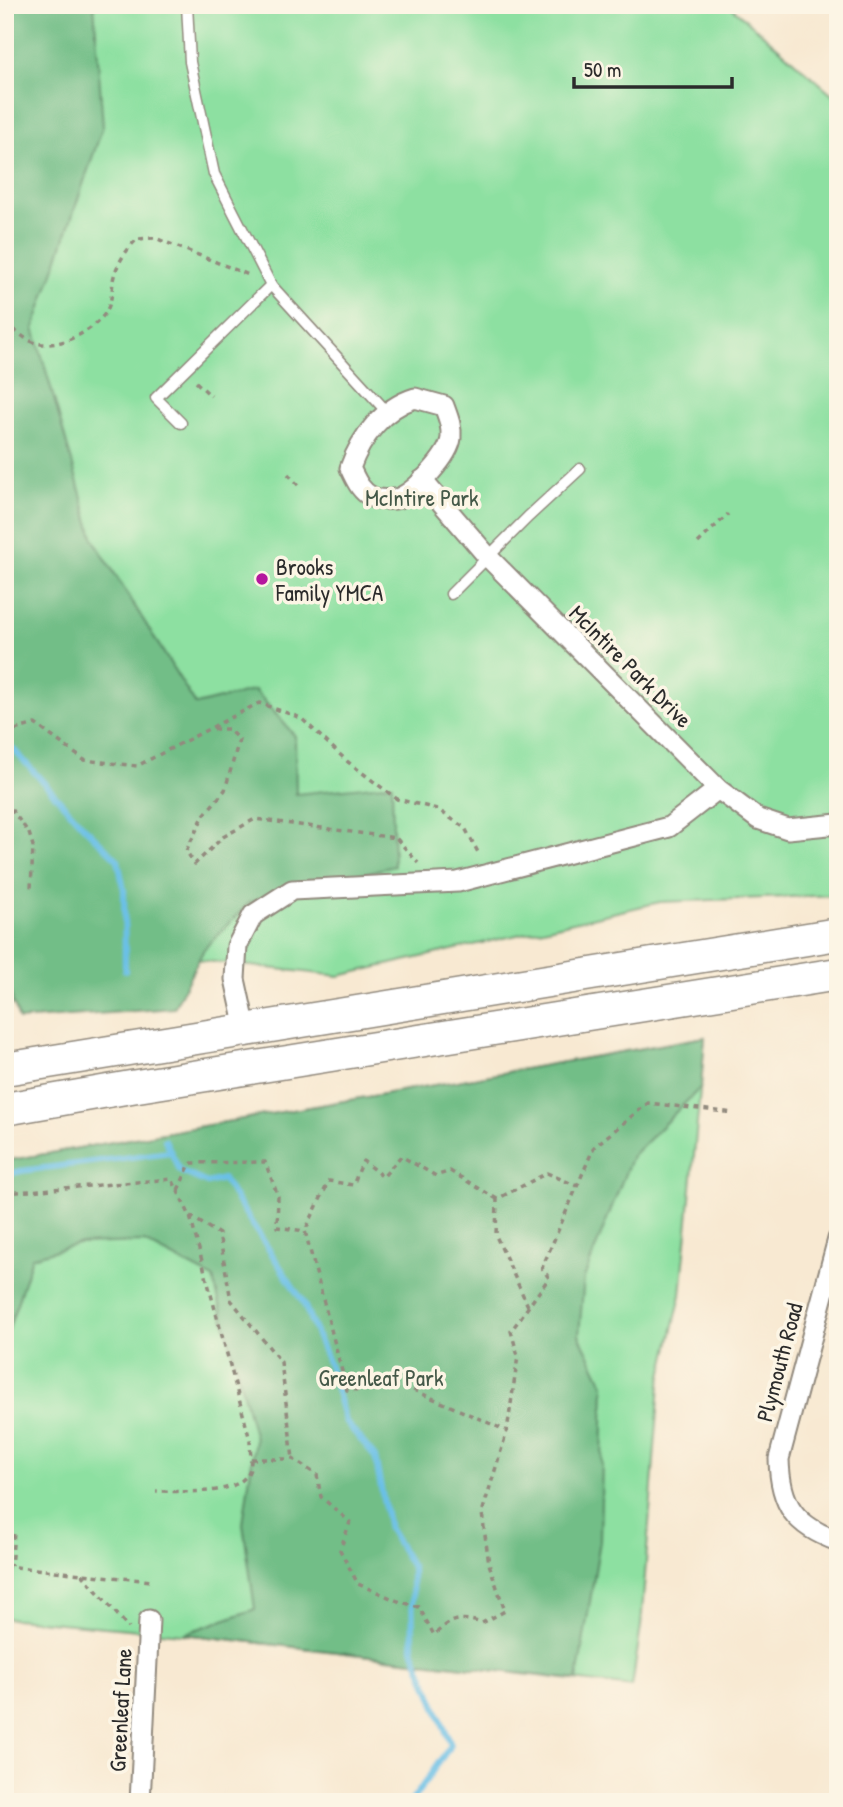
<svg xmlns="http://www.w3.org/2000/svg" width="843" height="1807" font-family="'Patrick Hand',sans-serif">
	<style>
		.green { fill: #8de0a1; stroke: #5c8666; stroke-width: 2 }
		.forest { fill: #72be87; stroke: #4e7459; stroke-width: 2 }
		.lines { fill: none; stroke-linecap: round; stroke-linejoin: round }
		.stream { stroke: #6ac0e7; stroke-width: 6 }
		.service-casing { stroke: #928a7e; stroke-width: 13 }
		.minor-casing { stroke: #928a7e; stroke-width: 23 }
		.trunk-casing { stroke: #928a7e; stroke-width: 35 }
		.path { stroke: #928a7e; stroke-width: 3.5; stroke-dasharray: 5 5; stroke-linecap: butt }
		.service { stroke: #fff; stroke-width: 10 }
		.minor { stroke: #fff; stroke-width: 19 }
		.trunk { stroke: #fff; stroke-width: 32 }
		.poi-dot { fill: #b5179e; stroke: #fcf5e5; stroke-width: 2.5 }
		.labels { text-anchor: middle; dominant-baseline: central; stroke-width: 7; stroke-linejoin: round; paint-order: stroke }
		.park-label { font-size: 23px; fill: #445848; stroke: #fcf5e5 }
		.poi-label { font-size: 23px; fill: #2b2b2b; stroke: #fcf5e5; text-anchor: start }
		.street-label { font-size: 23px; fill: #2b2b2b; stroke: #fcf5e5 }
	</style>
	<rect width="100%" height="100%" fill="#fcf5e5"/>
	<filter id="ink" filterUnits="userSpaceOnUse"><feTurbulence type="fractalNoise" baseFrequency=".0143" numOctaves="2"/><feDisplacementMap in="SourceGraphic" scale="14" xChannelSelector="R" yChannelSelector="G"/><feConvolveMatrix kernelMatrix="1 2 1 2 8 2 1 2 1" color-interpolation-filters="sRGB"/></filter>
	<filter id="wash" filterUnits="userSpaceOnUse"><feTurbulence type="fractalNoise" baseFrequency=".00686" numOctaves="4" result="noise"/><feDisplacementMap in="SourceGraphic" scale="28" xChannelSelector="R" yChannelSelector="G"/><feGaussianBlur stdDeviation="1.57" result="paint"/><feColorMatrix in="noise" values="0 0 0 0 0 0 0 0 0 0 0 0 0 0 0 0 0 1.4 0 .05"/><feComposite in="paint" operator="in"/></filter>
	<g filter="url(#wash)">
		<rect width="100%" height="100%" fill="#f8e9d2"/>
		<g class="green">
			<path d="M 5,5 L 729,5 L 838,99 L 838,895 L 660,902 L 339,976 L 111,950 L 5,1008 Z"/>
			<path d="M 705,1037 L 681,1295 L 660,1384 L 641,1626 L 632,1687 L 183,1634 L 5,1618 L 5,1161 Z"/>
		</g>
		<g class="forest">
			<path d="M 5,5 L 94,5 L 103,126 L 34,328 L 94,540 L 196,705 L 255,690 L 295,736 L 296,794 L 392,784 L 394,866 L 250,902 L 204,949 L 174,1008 L 19,1020 L 5,976 Z"/>
			<path d="M 705,1037 L 701,1087 L 632,1156 L 584,1278 L 579,1335 L 604,1385 L 600,1541 L 577,1680 L 183,1634 L 255,1609 L 243,1524 L 255,1439 L 213,1278 L 144,1242 L 78,1244 L 32,1257 L 5,1341 L 5,1161 Z"/>
		</g>
		<g class="lines">
			<g class="stream">
				<path d="M 5,740 L 84,827 L 118,860 L 124,890 L 125,971"/>
				<path d="M 165,1140 L 180,1171 L 207,1183 L 223,1179 L 303,1302 L 330,1367 L 345,1421 L 375,1457 L 389,1529 L 412,1567 L 413,1649 L 451,1745 L 411,1802"/>
				<path d="M 5,1175 L 21,1171 L 170,1152"/>
			</g>
		</g>
	</g>
	<g filter="url(#ink)">
		<g class="lines">
			<defs>
				<g id="service">
					<path d="M 187,5 L 190,62 L 214,174 L 271,285 L 387,412"/>
					<path d="M 181,423 L 156,398 L 271,285"/>
					<path d="M 451,594 L 528,517 L 580,469"/>
				</g>
				<g id="minor">
					<path d="M 415,398 L 444,406 C 448,417 452,426 451,438 C 449,456 416,491 399,498 C 393,500 378,500 372,497 C 360,491 356,480 350,468 C 361,437 383,408 415,398 Z"/>
					<path d="M 422,480 L 488,557 L 718,789 L 758,819 L 788,829 L 838,824"/>
					<path d="M 246,1029 L 235,979 L 237,946 L 253,915 L 292,890 L 458,882 L 669,827 L 718,789"/>
					<path d="M 838,1239 L 779,1459 C 780,1505 795,1526 838,1541"/>
					<path d="M 140,1802 L 149,1620"/>
				</g>
				<g id="trunk">
					<path d="M 5,1069 L 838,934"/>
					<path d="M 5,1109 L 131,1087 L 838,974"/>
				</g>
			</defs>
			<use href="#service" class="service-casing"/>
			<use href="#minor" class="minor-casing"/>
			<use href="#trunk" class="trunk-casing"/>
			<g class="path">
				<path d="M 5,324 C 14,329 23,338 33,342 C 57,351 98,330 108,308 C 112,299 112,290 113,281 C 115,266 127,249 137,239 L 155,238 L 249,275"/>
				<path d="M 196,382 L 211,396"/>
				<path d="M 288,474 L 299,486"/>
				<path d="M 698,543 L 728,514"/>
				<path d="M 213,729 L 228,729 L 239,740 L 225,790 L 204,815 L 186,851 L 195,864 L 223,837 L 255,819 L 396,838 L 418,863"/>
				<path d="M 5,733 L 35,724 L 84,760 L 137,766 L 259,703 L 301,718 L 348,762 L 397,799 L 437,809 L 465,828 L 480,856"/>
				<path d="M 5,801 L 29,833 L 33,846 L 31,889"/>
				<path d="M 178,1190 L 189,1166 L 192,1163 L 265,1162 L 278,1196 L 277,1227 L 305,1231"/>
				<path d="M 5,1193 L 172,1179 L 190,1216 L 250,1440 C 250,1449 252,1460 250,1469 C 241,1498 180,1491 156,1491"/>
				<path d="M 497,1199 L 450,1171 L 436,1176 L 401,1156 L 383,1177 L 363,1161 L 353,1185 L 329,1181 L 305,1231 L 347,1390 L 409,1388 L 507,1431"/>
				<path d="M 190,1216 L 219,1234 L 231,1300 L 281,1362 L 293,1459"/>
				<path d="M 528,1306 L 496,1236 L 497,1199 L 547,1173 L 577,1186"/>
				<path d="M 251,1459 L 293,1459 L 317,1475 L 321,1497 L 350,1522 L 340,1550 L 358,1584 L 398,1601 L 419,1607 L 434,1635 C 451,1619 459,1616 482,1623 L 505,1611 L 489,1564 L 482,1513 L 507,1431 L 518,1356 L 511,1331 L 549,1278 L 542,1268 L 594,1147 L 648,1103 L 734,1113"/>
				<path d="M 5,1533 L 14,1533 L 11,1566"/>
				<path d="M 5,1566 L 151,1581"/>
				<path d="M 82,1574 L 129,1628"/>
			</g>
			<use href="#service" class="service"/>
			<use href="#minor" class="minor"/>
			<use href="#trunk" class="trunk"/>
		</g>
	</g>
	<circle class="poi-dot" cx="262" cy="579" r="7"/>
	<g class="labels">
		<g class="park-label">
			<text x="422" y="497">McIntire Park</text>
			<text x="381" y="1377">Greenleaf Park</text>
		</g>
		<g class="poi-label">
			<text x="276" y="566">Brooks<tspan x="276" dy="26">Family YMCA</tspan></text>
		</g>
		<g class="street-label">
			<text transform="translate(631 666) rotate(45)">McIntire Park Drive</text>
			<text transform="translate(779 1362) rotate(-75)">Plymouth Road</text>
			<text transform="translate(120 1710) rotate(-87)">Greenleaf Lane</text>
		</g>
	</g>
	<rect width="843" height="1807" fill="none" stroke="#fcf5e5" stroke-width="28"/>
	<path d="M574 77v10h158v-10" fill="none" stroke="#2b2b2b" stroke-width="3.5"/>
	<text x="584" y="77" font-size="21" fill="#2b2b2b" stroke="#fcf5e5" stroke-width="5" paint-order="stroke">50 m</text>
</svg>
